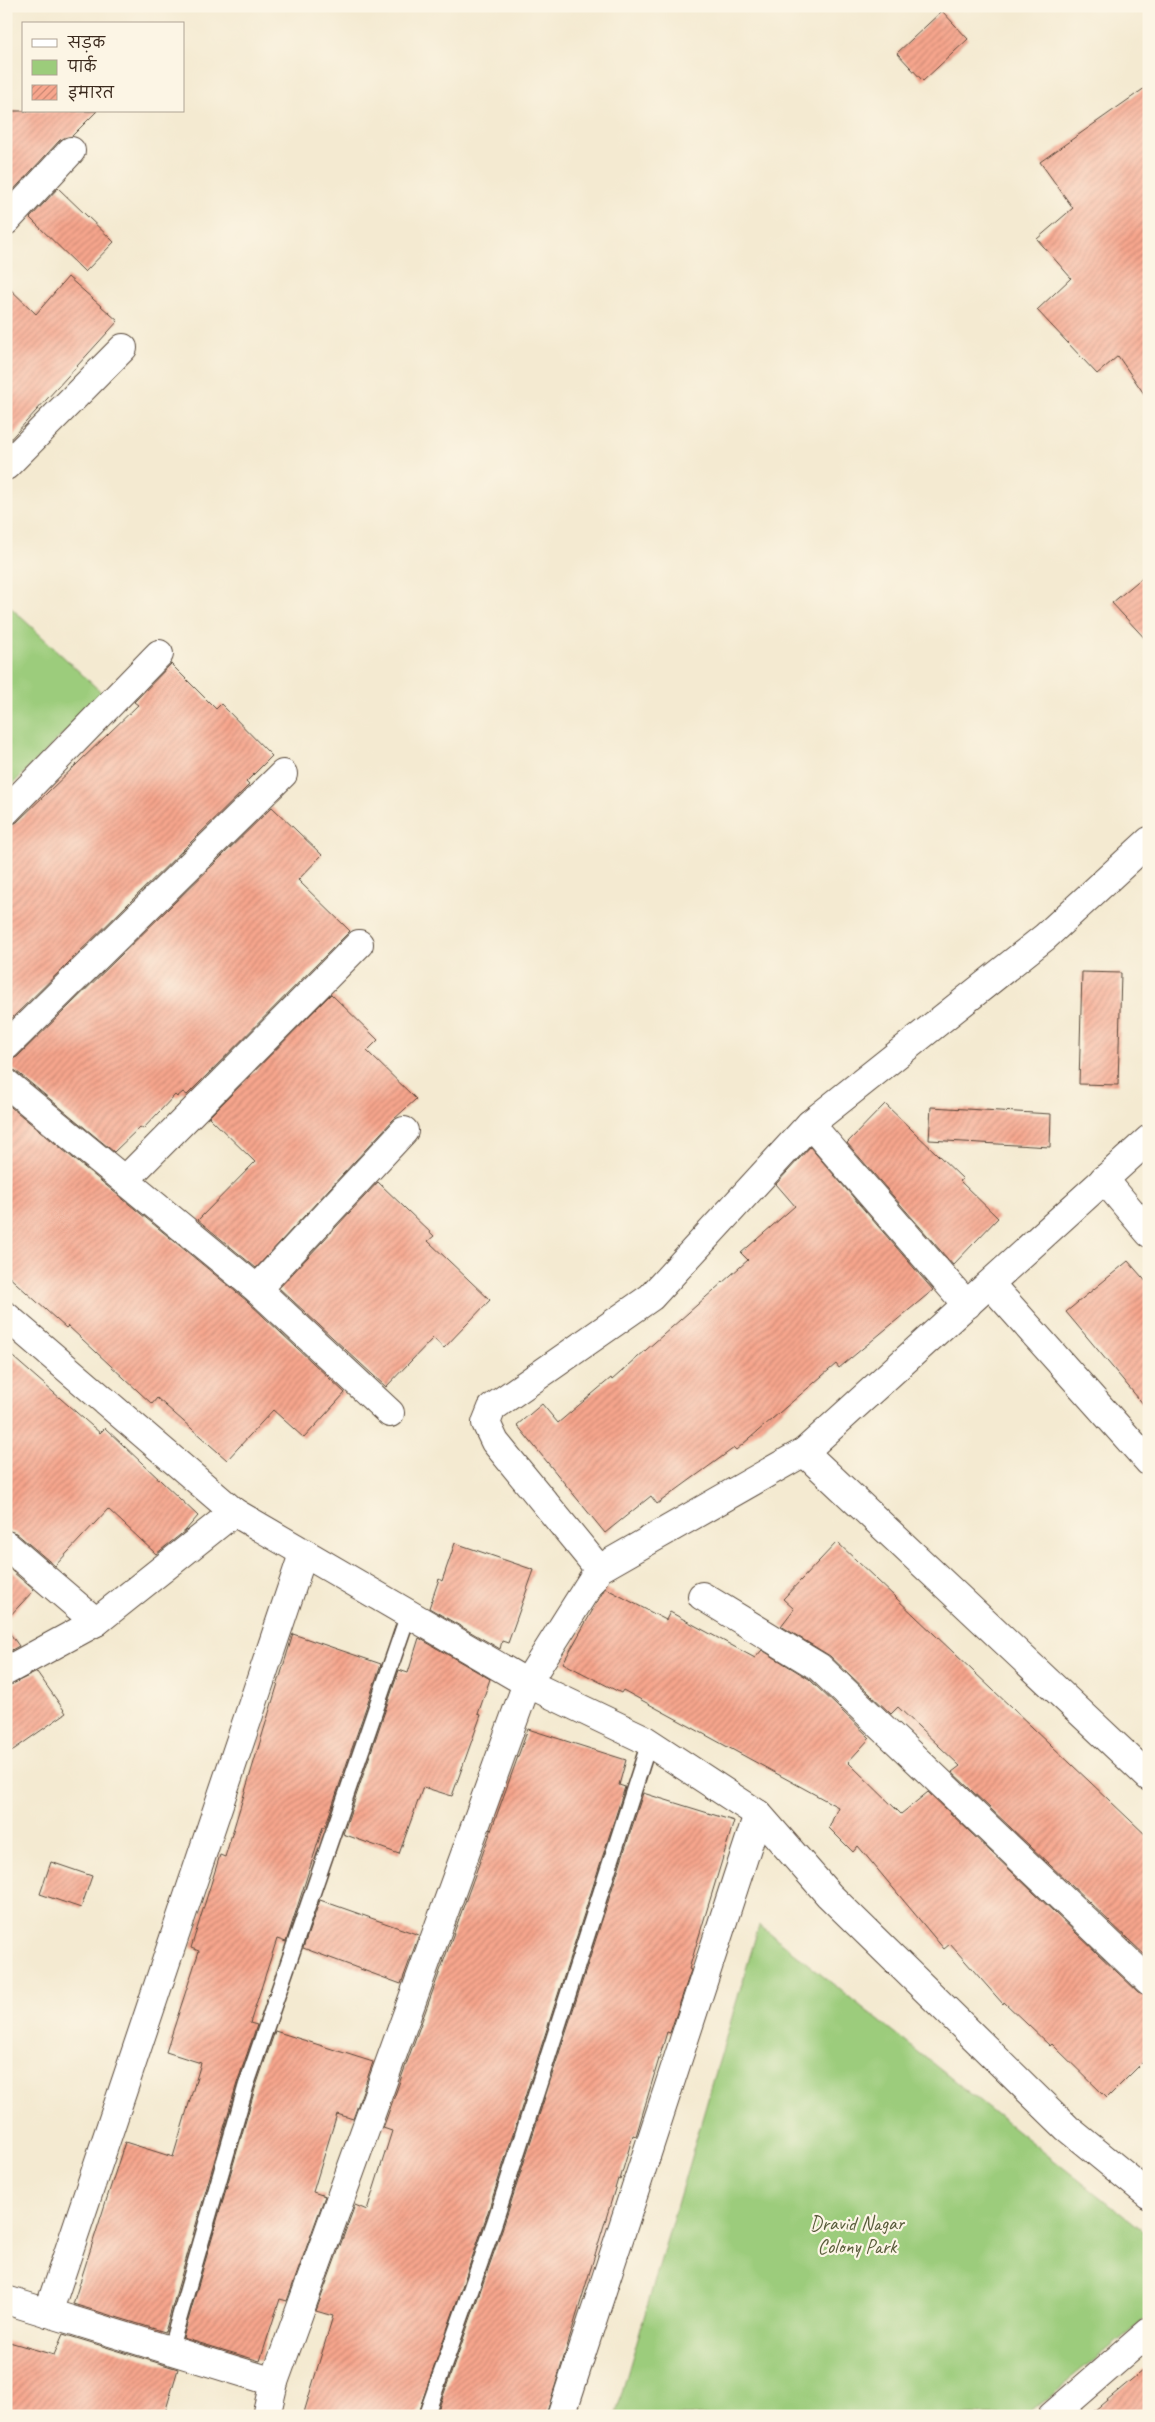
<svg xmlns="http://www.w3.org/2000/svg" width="1155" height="2422" font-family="Caveat,'Playpen Sans Deva',sans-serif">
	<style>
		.park { fill: #9ccc7b; stroke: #6c7b4c }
		.building { fill: url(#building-hatch) }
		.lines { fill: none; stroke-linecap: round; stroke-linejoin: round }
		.lane-casing { stroke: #574739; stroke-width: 18 }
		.street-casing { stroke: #574739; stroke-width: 30 }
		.lane { stroke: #fff; stroke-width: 15 }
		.street { stroke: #fff; stroke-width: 28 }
		.labels { text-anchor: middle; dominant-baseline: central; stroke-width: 4.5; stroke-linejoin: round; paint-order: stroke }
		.park-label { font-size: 20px; fill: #585b3a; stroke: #fcf5e5 }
	</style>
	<defs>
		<pattern id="building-hatch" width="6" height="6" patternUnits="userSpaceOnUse" patternTransform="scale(1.25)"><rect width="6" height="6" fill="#f7a68d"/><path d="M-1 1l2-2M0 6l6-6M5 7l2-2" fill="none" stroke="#c98773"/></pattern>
	</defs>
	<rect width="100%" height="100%" fill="#fcf5e5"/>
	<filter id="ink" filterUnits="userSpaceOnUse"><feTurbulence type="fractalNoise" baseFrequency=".02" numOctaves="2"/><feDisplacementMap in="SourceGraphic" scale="10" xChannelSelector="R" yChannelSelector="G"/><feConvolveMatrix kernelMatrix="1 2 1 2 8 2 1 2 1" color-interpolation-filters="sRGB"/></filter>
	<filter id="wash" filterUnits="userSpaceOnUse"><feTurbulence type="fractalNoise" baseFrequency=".0096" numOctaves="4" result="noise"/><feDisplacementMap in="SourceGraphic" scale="20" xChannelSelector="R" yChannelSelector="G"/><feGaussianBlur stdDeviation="1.12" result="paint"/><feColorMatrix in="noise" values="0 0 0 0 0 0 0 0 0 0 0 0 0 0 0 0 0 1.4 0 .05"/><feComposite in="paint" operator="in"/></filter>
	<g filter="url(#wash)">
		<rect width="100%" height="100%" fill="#f4ead1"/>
		<g class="park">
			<path d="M 6,603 L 103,694 L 6,791 Z"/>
			<path d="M 759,1925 L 1149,2236 L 1149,2316 L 1025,2416 L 615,2416 Z"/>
		</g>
		<g id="blocks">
			<g class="building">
				<path d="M 942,11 L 968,39 L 923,81 L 897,53 Z"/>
				<path d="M 1149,85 L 1149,401 L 1118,356 L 1097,374 L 1037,310 L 1071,278 L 1037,239 L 1073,208 L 1040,162 Z"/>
				<path d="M 6,111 L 97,111 L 72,136 L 60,140 L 6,198 Z"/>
				<path d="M 58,188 L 114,242 L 85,272 L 30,218 Z"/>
				<path d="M 68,277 L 118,321 L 6,444 L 6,285 L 36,314 Z"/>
				<path d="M 1149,572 L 1149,643 L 1112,603 Z"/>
				<path d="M 171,664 L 216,709 L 221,704 L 272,756 L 246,782 L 249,785 L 6,1024 L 6,828 L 17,822 L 138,705 L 134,702 Z"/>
				<path d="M 272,807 L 322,855 L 298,880 L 350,931 L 187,1095 L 183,1092 L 177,1097 L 175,1095 L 143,1129 L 140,1127 L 114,1152 L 16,1071 L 6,1068 L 6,1061 L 17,1057 Z"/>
				<path d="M 1082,972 L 1121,973 L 1118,1085 L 1079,1084 Z"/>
				<path d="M 331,994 L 378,1040 L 367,1051 L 416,1099 L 393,1120 L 256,1268 L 198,1220 L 255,1162 L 209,1117 Z"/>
				<path d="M 6,1103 L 247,1301 L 345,1393 L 304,1438 L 273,1410 L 227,1460 L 157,1398 L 152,1404 L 68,1326 L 66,1328 L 6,1274 Z"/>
				<path d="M 885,1104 L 963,1179 L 960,1181 L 998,1218 L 953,1265 L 847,1143 Z"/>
				<path d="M 931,1107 L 1051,1114 L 1050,1147 L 929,1140 Z"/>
				<path d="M 810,1147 L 933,1290 L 839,1368 L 836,1364 L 736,1450 L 734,1448 L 657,1504 L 651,1496 L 605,1533 L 517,1425 L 542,1404 L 558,1423 L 611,1378 L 612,1380 L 748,1260 L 741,1253 L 795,1206 L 776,1184 Z"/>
				<path d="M 378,1182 L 434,1236 L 428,1241 L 490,1300 L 444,1348 L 433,1338 L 386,1387 L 279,1288 Z"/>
				<path d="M 1128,1261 L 1149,1285 L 1149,1411 L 1066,1312 Z"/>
				<path d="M 6,1351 L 100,1433 L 105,1428 L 198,1516 L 185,1531 L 156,1554 L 108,1509 L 55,1566 L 16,1533 L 6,1530 Z"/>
				<path d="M 837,1542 L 1149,1838 L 1149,1959 L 952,1772 L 960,1766 L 898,1707 L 891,1714 L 830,1656 L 781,1626 L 794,1609 L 783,1599 Z"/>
				<path d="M 455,1543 L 534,1570 L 508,1643 L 502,1641 L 500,1649 L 429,1608 L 439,1579 L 442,1581 Z"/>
				<path d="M 6,1566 L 34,1590 L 6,1620 Z"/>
				<path d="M 605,1588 L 666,1620 L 670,1612 L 755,1658 L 762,1650 L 809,1679 L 870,1738 L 848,1762 L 901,1814 L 928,1792 L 1138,1992 L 1149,1996 L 1149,2056 L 1107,2098 L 1052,2044 L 1050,2046 L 1004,2002 L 1003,2004 L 950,1944 L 944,1949 L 858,1846 L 853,1852 L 829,1828 L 838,1807 L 623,1690 L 621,1693 L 563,1663 Z"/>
				<path d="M 6,1628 L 19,1646 L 6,1653 Z"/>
				<path d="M 293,1634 L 381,1664 L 325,1827 L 323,1827 L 286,1942 L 277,1939 L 250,2023 L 257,2025 L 237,2083 L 165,2332 L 73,2304 L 125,2142 L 173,2157 L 201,2063 L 166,2052 L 199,1951 L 191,1948 L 220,1855 L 225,1857 Z"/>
				<path d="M 419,1638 L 490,1679 L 478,1714 L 481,1715 L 452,1796 L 423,1787 L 399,1854 L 343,1834 L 399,1670 L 408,1673 Z"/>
				<path d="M 37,1672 L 66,1713 L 6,1755 L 6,1687 Z"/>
				<path d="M 528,1729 L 626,1760 L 619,1785 L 625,1787 L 486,2218 L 417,2416 L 303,2416 L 333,2316 L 316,2311 L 355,2205 L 367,2210 L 392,2131 L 383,2128 Z"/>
				<path d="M 643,1793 L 734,1821 L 689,1969 L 691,1970 L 670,2033 L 667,2032 L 636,2136 L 633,2135 L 620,2180 L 618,2179 L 546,2416 L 436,2416 L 504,2224 Z"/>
				<path d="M 51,1862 L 92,1876 L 81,1908 L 40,1894 Z"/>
				<path d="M 320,1900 L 419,1935 L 401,1984 L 303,1948 Z"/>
				<path d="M 275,2031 L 373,2062 L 353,2119 L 337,2114 L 313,2192 L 325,2196 L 287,2301 L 280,2299 L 260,2361 L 183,2338 L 255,2089 Z"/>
				<path d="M 63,2334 L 178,2369 L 164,2416 L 6,2416 L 6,2341 L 54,2355 Z"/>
				<path d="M 1149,2365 L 1149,2416 L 1088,2416 Z"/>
			</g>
		</g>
	</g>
	<g filter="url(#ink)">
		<use href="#blocks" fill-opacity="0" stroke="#574739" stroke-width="1"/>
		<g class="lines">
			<defs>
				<g id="lane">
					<path d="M 170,2350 L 246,2086 L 408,1615"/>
					<path d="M 426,2416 L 495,2221 L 649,1743"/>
				</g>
				<g id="street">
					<path d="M 6,221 L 71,151"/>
					<path d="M 6,466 L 123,348"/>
					<path d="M 6,811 L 159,654"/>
					<path d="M 6,1046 L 283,774"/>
					<path d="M 6,1083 L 257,1289 L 390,1413"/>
					<path d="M 810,1124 L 1045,937 L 1149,841"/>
					<path d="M 1104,1179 L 1149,1233"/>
					<path d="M 125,1180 L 359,944"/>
					<path d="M 990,1284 L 1149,1462"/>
					<path d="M 257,1289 L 404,1131"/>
					<path d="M 6,1316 L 234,1512 L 527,1683 L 642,1738 L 758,1814 L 829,1895 L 1067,2128 L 1149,2195"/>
					<path d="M 804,1452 L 1149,1777"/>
					<path d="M 6,1545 L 96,1622"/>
					<path d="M 599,1569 L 495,1442 L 486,1423 L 492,1408 L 651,1297 L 810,1124 L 967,1305"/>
					<path d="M 702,1596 L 819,1667 L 1149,1981"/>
					<path d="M 6,1671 L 96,1622 L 234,1512"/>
					<path d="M 6,2300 L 274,2382"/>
					<path d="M 48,2313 L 303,1554"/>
					<path d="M 266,2416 L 274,2382 L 527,1683 L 599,1569 L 804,1452 L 1149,1139"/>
					<path d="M 561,2416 L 758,1814"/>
					<path d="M 1052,2416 L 1149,2332"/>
				</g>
			</defs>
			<use href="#lane" class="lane-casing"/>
			<use href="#street" class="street-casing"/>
			<use href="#lane" class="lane"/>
			<use href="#street" class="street"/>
		</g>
	</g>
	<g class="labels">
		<g class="park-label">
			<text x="857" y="2223">Dravid Nagar<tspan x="857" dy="23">Colony Park</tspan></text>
		</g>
	</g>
	<rect width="1155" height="2422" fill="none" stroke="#fcf5e5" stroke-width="25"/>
	<rect x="22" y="22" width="162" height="90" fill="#fcf5e5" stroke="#afa495"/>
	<rect x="32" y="39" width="25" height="8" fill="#ffffff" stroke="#afa495"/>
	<text x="68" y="48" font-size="15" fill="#3b2a1e">सड़क</text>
	<rect x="32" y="60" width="25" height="15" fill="#9ccc7b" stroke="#afa495"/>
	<text x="68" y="72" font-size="15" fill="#3b2a1e">पार्क</text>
	<rect x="32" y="85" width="25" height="15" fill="url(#building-hatch)" stroke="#afa495"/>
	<text x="68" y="98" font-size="15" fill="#3b2a1e">इमारत</text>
</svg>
